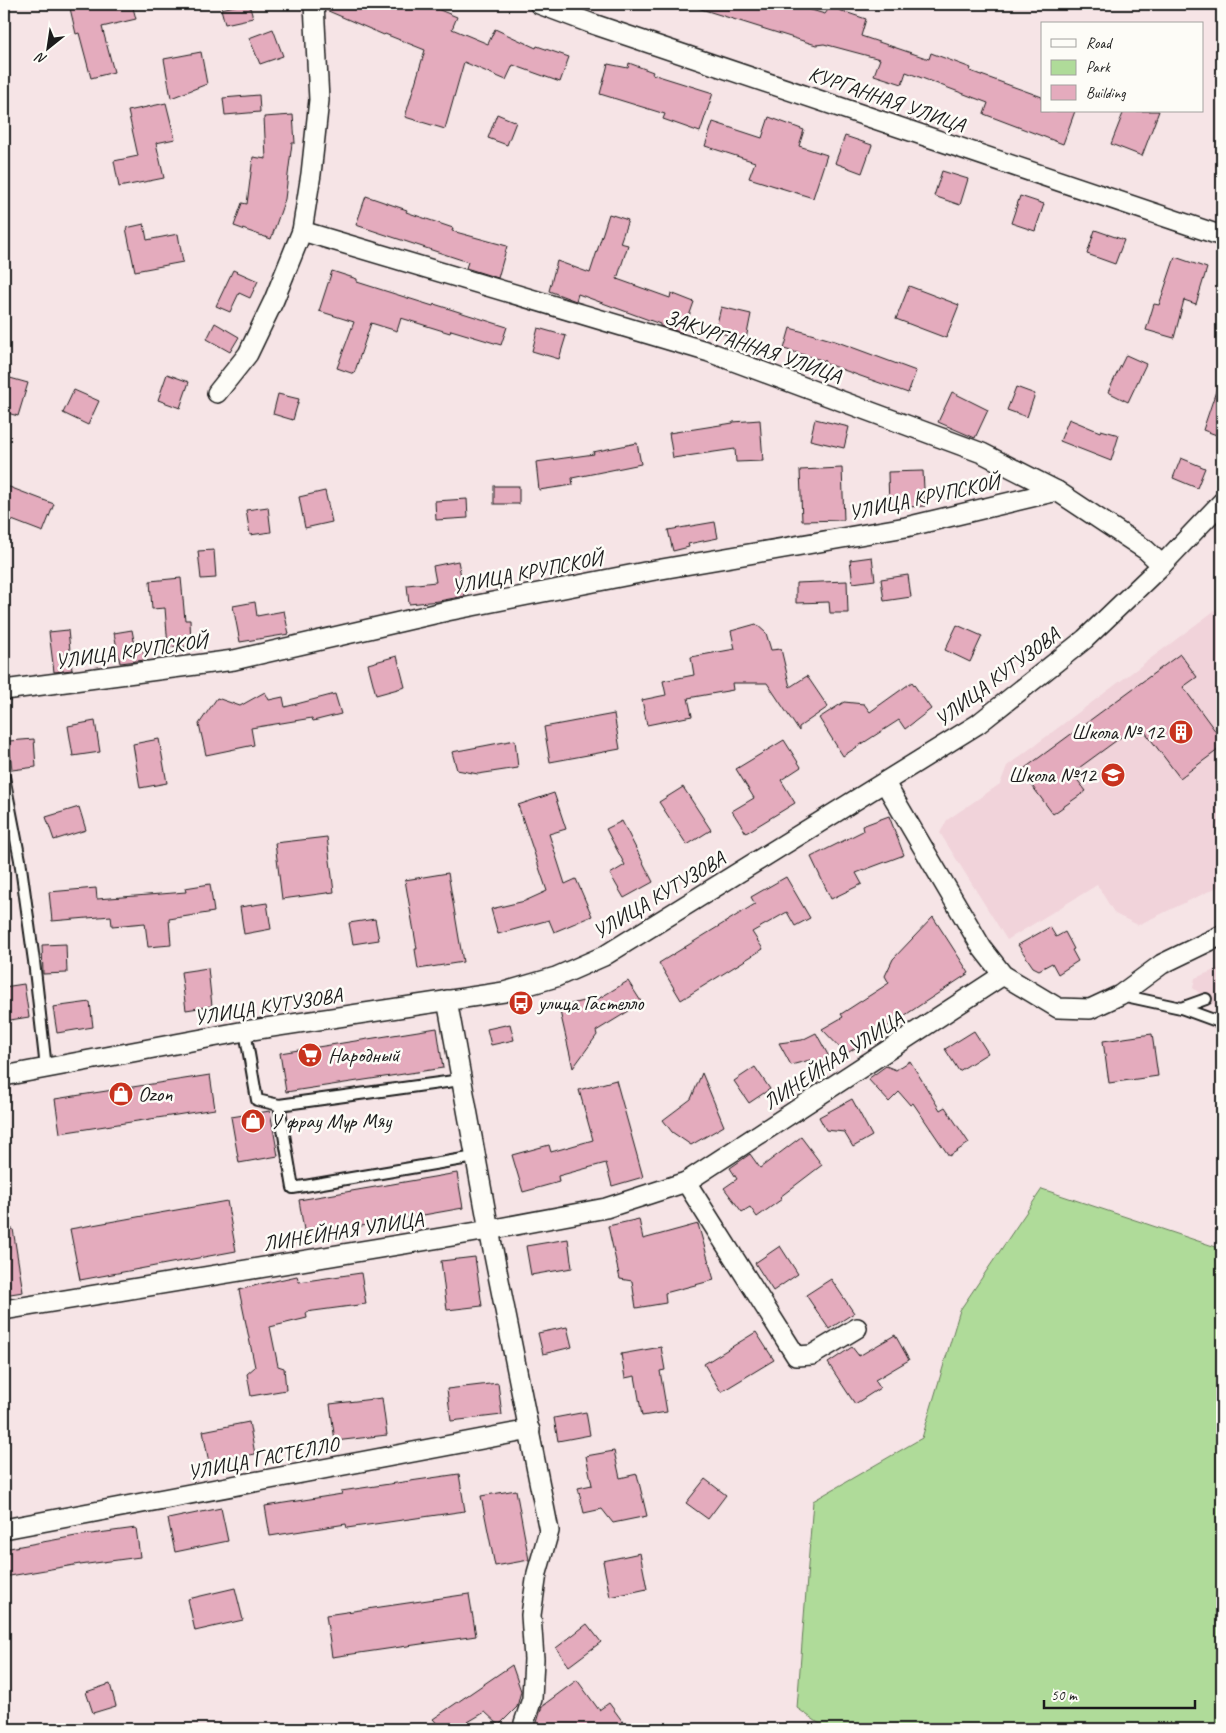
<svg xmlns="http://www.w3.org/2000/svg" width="1226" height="1733" font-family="Caveat,sans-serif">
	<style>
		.built { fill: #f1d3da }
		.green { fill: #afdb99; stroke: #667c5a }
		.building { fill: #e4abbd; stroke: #1c1c1c }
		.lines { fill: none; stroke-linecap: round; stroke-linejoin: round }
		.lane-casing { stroke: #1c1c1c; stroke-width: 14 }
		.street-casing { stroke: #1c1c1c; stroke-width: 22 }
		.lane { stroke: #fdfcf7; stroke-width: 10 }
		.street { stroke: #fdfcf7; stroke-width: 19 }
		.labels { text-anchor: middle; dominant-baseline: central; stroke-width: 5; stroke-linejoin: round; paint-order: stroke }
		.street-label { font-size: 21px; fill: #1c1c1c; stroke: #fdfcf7 }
		.poi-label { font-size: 21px; fill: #1c1c1c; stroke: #fdfcf7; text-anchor: start }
	</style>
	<rect width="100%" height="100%" fill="#f6e4e6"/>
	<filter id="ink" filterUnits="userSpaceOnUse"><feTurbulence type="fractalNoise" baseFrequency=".02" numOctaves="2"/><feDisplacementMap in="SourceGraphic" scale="10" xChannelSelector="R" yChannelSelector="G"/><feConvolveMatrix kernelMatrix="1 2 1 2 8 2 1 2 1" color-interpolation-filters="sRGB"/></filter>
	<g filter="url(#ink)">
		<g class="built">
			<path d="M 1222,605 L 1222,885 L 1138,925 L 1115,914 L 1097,885 L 1007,940 L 940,833 L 947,820 L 1000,784 L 1007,766 Z"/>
			<path d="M 1222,967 L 1222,1010 L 1214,1005 L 1193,988 L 1195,978 Z"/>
		</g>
		<path class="green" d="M 1042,1189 L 1222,1249 L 1222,1729 L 827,1729 L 797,1708 L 813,1501 L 922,1438 L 960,1310 Z"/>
		<g class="building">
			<path d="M 69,4 L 132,4 L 136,19 L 102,27 L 114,72 L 91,78 L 79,33 L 76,34 Z"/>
			<path d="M 244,4 L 249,4 L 253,18 L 225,24 L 221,9 Z"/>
			<path d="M 325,4 L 425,4 L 457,17 L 452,29 L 488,44 L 495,29 L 536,48 L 537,46 L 569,57 L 560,82 L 513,65 L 506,80 L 464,62 L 445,129 L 405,117 L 425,50 L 385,34 L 384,35 L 326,10 Z"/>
			<path d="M 699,4 L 791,4 L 825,14 L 830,7 L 866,19 L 861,36 L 929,59 L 931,53 L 971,68 L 970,71 L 1042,97 L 1042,111 L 1075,111 L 1063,144 L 984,114 L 988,103 L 906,72 L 902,84 L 874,75 L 880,59 L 824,44 L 816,45 L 698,8 Z"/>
			<path d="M 273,29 L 283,56 L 260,64 L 249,38 Z"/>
			<path d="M 201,52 L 207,84 L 171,98 L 164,59 Z"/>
			<path d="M 629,63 L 653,72 L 652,74 L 713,93 L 700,132 L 663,119 L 665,114 L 600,94 L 608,64 L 628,68 Z"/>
			<path d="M 259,95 L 260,112 L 225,115 L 223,98 Z"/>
			<path d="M 166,103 L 175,139 L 156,143 L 164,178 L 119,187 L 114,161 L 138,156 L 128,111 Z"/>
			<path d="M 1124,111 L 1159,111 L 1142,156 L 1111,144 Z"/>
			<path d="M 497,114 L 516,122 L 507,145 L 488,138 Z"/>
			<path d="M 293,115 L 295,143 L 292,143 L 285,199 L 271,239 L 234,226 L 242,203 L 247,204 L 253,157 L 266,159 L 264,117 Z"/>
			<path d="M 769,117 L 804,130 L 799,146 L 827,155 L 813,198 L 749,178 L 755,162 L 705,146 L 713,122 L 762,138 Z"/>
			<path d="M 845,136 L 872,145 L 862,173 L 835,163 Z"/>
			<path d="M 942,171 L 968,179 L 960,205 L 934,196 Z"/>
			<path d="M 366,196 L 407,210 L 406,212 L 453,228 L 452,231 L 507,246 L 498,278 L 466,268 L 468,262 L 356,225 Z"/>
			<path d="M 1020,196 L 1044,204 L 1035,231 L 1011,223 Z"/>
			<path d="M 609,214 L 628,220 L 620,243 L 628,245 L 617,279 L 670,298 L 671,293 L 694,302 L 683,333 L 660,326 L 660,324 L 578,294 L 576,301 L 549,291 L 557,261 L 590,273 Z"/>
			<path d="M 144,224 L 147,240 L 178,234 L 183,262 L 135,271 L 126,228 Z"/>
			<path d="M 1095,230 L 1124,240 L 1115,264 L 1087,254 Z"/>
			<path d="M 1175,257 L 1207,268 L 1196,304 L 1184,300 L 1174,338 L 1146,330 L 1154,304 L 1159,305 Z"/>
			<path d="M 233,270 L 258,281 L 250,298 L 239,293 L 230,312 L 216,306 Z"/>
			<path d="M 332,271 L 357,279 L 357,282 L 433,306 L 434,304 L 507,327 L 501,345 L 451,330 L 450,333 L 401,318 L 397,331 L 371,323 L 354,374 L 337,368 L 354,322 L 319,311 Z"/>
			<path d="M 909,286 L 959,305 L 946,338 L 896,319 Z"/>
			<path d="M 721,307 L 751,314 L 746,339 L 715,332 Z"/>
			<path d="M 215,323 L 239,337 L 230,352 L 207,339 Z"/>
			<path d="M 538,328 L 566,336 L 559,359 L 532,351 Z"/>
			<path d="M 790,328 L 835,341 L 916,371 L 908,393 L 824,363 L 825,361 L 784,349 Z"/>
			<path d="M 1126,355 L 1146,364 L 1128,402 L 1108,392 Z"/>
			<path d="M 167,374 L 189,382 L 180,408 L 158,400 Z"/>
			<path d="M 10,378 L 28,383 L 18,416 L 4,412 L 4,400 Z"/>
			<path d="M 1219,382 L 1222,383 L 1222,437 L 1203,430 Z"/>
			<path d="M 1016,387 L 1035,394 L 1027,417 L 1007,410 Z"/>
			<path d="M 74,390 L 99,401 L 88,425 L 63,413 Z"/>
			<path d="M 952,392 L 988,410 L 975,438 L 938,422 Z"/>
			<path d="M 278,394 L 299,399 L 293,420 L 273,414 Z"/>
			<path d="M 815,419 L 849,427 L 844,448 L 810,440 Z"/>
			<path d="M 1069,419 L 1100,432 L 1101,430 L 1119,435 L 1111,461 L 1060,441 Z"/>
			<path d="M 760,420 L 763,461 L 736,462 L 735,449 L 673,458 L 669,433 L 733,423 L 733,422 Z"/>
			<path d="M 637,443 L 641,464 L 572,478 L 573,485 L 539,490 L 536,462 L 594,454 L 593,452 Z"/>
			<path d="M 1181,458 L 1205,468 L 1197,488 L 1173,478 Z"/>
			<path d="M 842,468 L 844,520 L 802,521 L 800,470 Z"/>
			<path d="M 923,471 L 925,506 L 889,508 L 888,472 Z"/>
			<path d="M 4,485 L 54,504 L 43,532 L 4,517 Z"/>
			<rect x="494" y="486" width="25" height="18"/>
			<path d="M 325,491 L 332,522 L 305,528 L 299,497 Z"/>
			<path d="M 467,499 L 468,518 L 436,520 L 435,501 Z"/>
			<path d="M 268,507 L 271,532 L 250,535 L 246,510 Z"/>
			<path d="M 715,522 L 718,538 L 688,544 L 689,547 L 673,551 L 668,530 Z"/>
			<path d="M 214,550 L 216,578 L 201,579 L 198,551 Z"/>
			<path d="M 872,557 L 875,580 L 853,583 L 850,560 Z"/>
			<path d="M 458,561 L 465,596 L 439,601 L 409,604 L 407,585 L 436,582 L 433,566 Z"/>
			<path d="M 908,575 L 911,597 L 884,601 L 881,579 Z"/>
			<path d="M 181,578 L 185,620 L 190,620 L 191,646 L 168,647 L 165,608 L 152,609 L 150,581 Z"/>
			<path d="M 847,581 L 848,613 L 830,613 L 829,602 L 796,603 L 796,583 Z"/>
			<path d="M 255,602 L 257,616 L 284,611 L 289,634 L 240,642 L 233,606 Z"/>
			<path d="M 756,624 L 766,633 L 771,650 L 781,649 L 790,687 L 807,676 L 828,707 L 799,727 L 799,731 L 767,683 L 732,683 L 733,690 L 688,698 L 692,716 L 647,725 L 642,700 L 666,695 L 663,681 L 694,675 L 691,657 L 735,649 L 731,631 Z"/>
			<path d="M 957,625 L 982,636 L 970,662 L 945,650 Z"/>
			<path d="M 68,630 L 72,670 L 54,672 L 49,632 Z"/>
			<path d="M 132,630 L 135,646 L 142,645 L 145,660 L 120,663 L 114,633 Z"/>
			<path d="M 1180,654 L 1197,677 L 1183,687 L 1222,740 L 1222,747 L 1180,778 L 1139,724 L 1072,773 L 1086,791 L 1053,814 L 1021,771 Z"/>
			<path d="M 397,656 L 405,687 L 376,695 L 368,664 Z"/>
			<path d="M 912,682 L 931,709 L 905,729 L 899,720 L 843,756 L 819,718 L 844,702 L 864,704 L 870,712 Z"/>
			<path d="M 265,692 L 269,700 L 283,697 L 285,707 L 335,694 L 341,714 L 313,721 L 312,718 L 251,728 L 254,745 L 206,755 L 199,724 L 217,698 L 240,706 Z"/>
			<path d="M 614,714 L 620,749 L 550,762 L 544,727 Z"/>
			<path d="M 95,721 L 100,752 L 73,756 L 68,726 Z"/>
			<path d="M 34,739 L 36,767 L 12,770 L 9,741 Z"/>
			<path d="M 159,739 L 167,783 L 140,788 L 133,744 Z"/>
			<path d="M 515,740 L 518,768 L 478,774 L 457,770 L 452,752 Z"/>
			<path d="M 784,740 L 801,767 L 781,780 L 795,803 L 746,833 L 732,811 L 754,798 L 736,769 Z"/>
			<path d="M 683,787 L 711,830 L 687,845 L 659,802 Z"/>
			<path d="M 554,793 L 566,829 L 549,834 L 565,884 L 576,879 L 592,916 L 554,932 L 549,920 L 498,934 L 491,909 L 525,901 L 547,891 L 518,805 Z"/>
			<path d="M 79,807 L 86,830 L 54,840 L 46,817 Z"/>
			<path d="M 889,816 L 904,855 L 856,873 L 862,884 L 831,899 L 811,857 L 863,831 L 862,826 Z"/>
			<path d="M 622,821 L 653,882 L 624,898 L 610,874 L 625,865 L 606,829 Z"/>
			<path d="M 327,837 L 334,892 L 282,899 L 275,843 Z"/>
			<path d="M 448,873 L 463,962 L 418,969 L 415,949 L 417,949 L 405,880 Z"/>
			<path d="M 786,877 L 810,918 L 795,926 L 787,912 L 752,932 L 763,949 L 681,1000 L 659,963 L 755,904 L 751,897 Z"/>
			<path d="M 210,884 L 214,912 L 169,919 L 171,945 L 148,947 L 145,923 L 112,926 L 111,916 L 52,921 L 49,892 L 96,888 L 97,899 L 186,892 L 185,888 Z"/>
			<path d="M 267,903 L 271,929 L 244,934 L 240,907 Z"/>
			<path d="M 933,917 L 969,973 L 846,1054 L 822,1029 L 843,1017 L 841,1014 L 889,983 L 885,976 L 893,959 Z"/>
			<path d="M 375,919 L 379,940 L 353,944 L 349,923 Z"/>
			<path d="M 1050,927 L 1056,937 L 1065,932 L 1074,949 L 1072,950 L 1078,961 L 1058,974 L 1052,963 L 1039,970 L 1033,967 L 1018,945 Z"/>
			<path d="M 66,944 L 67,973 L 43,974 L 42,945 Z"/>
			<path d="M 208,968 L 212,1006 L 186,1010 L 181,972 Z"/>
			<path d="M 628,981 L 642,1003 L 596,1031 L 597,1035 L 573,1068 L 559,1007 L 587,1000 L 588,1005 Z"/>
			<path d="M 24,984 L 29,1017 L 4,1021 L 4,987 Z"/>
			<path d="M 90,1002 L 93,1027 L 57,1033 L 53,1007 Z"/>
			<path d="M 510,1024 L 514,1040 L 491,1045 L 487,1029 Z"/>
			<path d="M 437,1028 L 443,1068 L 286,1092 L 280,1053 Z"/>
			<path d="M 974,1031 L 988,1053 L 959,1071 L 945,1049 Z"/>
			<path d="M 816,1033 L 833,1064 L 821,1071 L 810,1060 L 791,1065 L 779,1043 L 802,1040 Z"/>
			<path d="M 1152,1034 L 1158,1076 L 1109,1083 L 1103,1041 Z"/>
			<path d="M 910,1061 L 940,1110 L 945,1107 L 969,1143 L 949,1156 L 913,1103 L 910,1105 L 899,1092 L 889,1102 L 868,1079 L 886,1066 L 896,1070 Z"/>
			<path d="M 755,1067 L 770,1089 L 749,1103 L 734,1081 Z"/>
			<path d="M 702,1073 L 724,1126 L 691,1145 L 672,1132 L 663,1120 L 691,1099 Z"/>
			<path d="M 210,1075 L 215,1109 L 60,1133 L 55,1099 Z"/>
			<path d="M 616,1080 L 643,1177 L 612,1186 L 606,1163 L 558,1176 L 559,1182 L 523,1192 L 512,1155 L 549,1145 L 551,1152 L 593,1140 L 579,1090 Z"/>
			<path d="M 852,1099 L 872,1136 L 853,1147 L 844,1132 L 826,1130 L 819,1117 Z"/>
			<path d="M 270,1111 L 278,1156 L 239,1163 L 231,1117 Z"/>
			<path d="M 801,1137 L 822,1165 L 780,1197 L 782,1199 L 757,1217 L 750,1207 L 742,1212 L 724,1188 L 737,1179 L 730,1168 L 750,1154 L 760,1168 Z"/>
			<path d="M 457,1173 L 463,1208 L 305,1236 L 299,1200 Z"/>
			<path d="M 227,1201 L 236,1251 L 80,1280 L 70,1229 Z"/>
			<path d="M 639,1219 L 643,1239 L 698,1224 L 714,1280 L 665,1293 L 666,1303 L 636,1308 L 632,1281 L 620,1279 L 608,1226 Z"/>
			<path d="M 13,1229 L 23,1292 L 4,1295 L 4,1230 Z"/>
			<path d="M 568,1239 L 572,1268 L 531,1275 L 526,1246 Z"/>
			<path d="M 780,1246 L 798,1274 L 773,1291 L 755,1263 Z"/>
			<path d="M 475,1257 L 482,1306 L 447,1310 L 441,1261 Z"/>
			<path d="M 361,1273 L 366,1304 L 306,1312 L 307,1318 L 270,1327 L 278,1366 L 284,1368 L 286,1390 L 251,1396 L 247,1374 L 255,1367 L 239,1290 L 261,1284 L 297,1276 L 299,1282 Z"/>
			<path d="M 831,1279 L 854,1313 L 829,1329 L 806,1295 Z"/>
			<path d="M 567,1327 L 572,1347 L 543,1354 L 538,1333 Z"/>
			<path d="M 756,1332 L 774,1360 L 721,1392 L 704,1364 Z"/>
			<path d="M 895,1335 L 909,1360 L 875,1380 L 880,1388 L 855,1404 L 828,1363 L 852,1347 L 859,1356 Z"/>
			<path d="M 661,1347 L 665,1370 L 660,1371 L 667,1412 L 642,1416 L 635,1376 L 625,1378 L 621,1354 Z"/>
			<path d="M 498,1383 L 502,1415 L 451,1421 L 447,1389 Z"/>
			<path d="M 382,1398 L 387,1435 L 335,1441 L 330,1404 Z"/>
			<path d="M 586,1412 L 590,1435 L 558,1441 L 554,1418 Z"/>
			<path d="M 249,1422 L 255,1454 L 209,1463 L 203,1431 Z"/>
			<path d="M 614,1451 L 620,1478 L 637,1474 L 647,1516 L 613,1523 L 602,1509 L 584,1513 L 578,1488 L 592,1485 L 586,1456 Z"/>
			<path d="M 459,1474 L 465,1511 L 347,1528 L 346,1524 L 270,1536 L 265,1506 L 342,1494 L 341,1491 Z"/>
			<path d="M 705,1479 L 726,1495 L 708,1519 L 686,1503 Z"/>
			<path d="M 516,1490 L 529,1560 L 495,1566 L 481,1496 Z"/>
			<path d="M 221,1508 L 228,1541 L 175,1552 L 168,1519 Z"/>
			<path d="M 136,1528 L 140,1557 L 80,1565 L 80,1564 L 4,1577 L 4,1549 L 76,1536 Z"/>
			<path d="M 640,1553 L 647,1589 L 610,1597 L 603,1561 Z"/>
			<path d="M 235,1588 L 243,1620 L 195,1631 L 188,1599 Z"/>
			<path d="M 469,1594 L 476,1636 L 332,1657 L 326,1615 Z"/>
			<path d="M 587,1624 L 601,1642 L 569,1666 L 556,1648 Z"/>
			<path d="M 512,1665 L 521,1691 L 517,1707 L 499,1725 L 485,1712 L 456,1729 L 442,1729 L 433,1719 Z"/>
			<path d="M 577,1680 L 599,1710 L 609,1703 L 628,1729 L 535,1729 L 542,1706 Z"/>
			<path d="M 110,1684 L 116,1706 L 93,1713 L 86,1692 Z"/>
		</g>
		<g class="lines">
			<defs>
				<g id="lane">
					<path d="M 4,777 L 20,860 L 34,961 L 46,1068"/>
					<path d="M 1121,995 L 1181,1008 L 1222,1023"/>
					<path d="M 1181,1008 L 1206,999"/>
					<path d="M 245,1031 L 257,1100 L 279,1105 L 461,1080"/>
					<path d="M 279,1105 L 293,1188 L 475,1157"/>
				</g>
				<g id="street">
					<path d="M 539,4 L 590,23 L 1222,236"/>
					<path d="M 302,231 L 709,352 L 982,453 L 1057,491 L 1146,550 L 1162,565"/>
					<path d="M 217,393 L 248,354 L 274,300 L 302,231 L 311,174 L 319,100 L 314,4"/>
					<path d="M 4,690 L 234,660 L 447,611 L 650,571 L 906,527 L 1057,491"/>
					<path d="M 885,783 L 982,948 L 1003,975 L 1058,1008 L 1090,1009 L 1120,995 L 1162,964 L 1222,935"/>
					<path d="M 447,1000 L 489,1230 L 549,1531 L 537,1573 L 531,1615 L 534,1659 L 532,1699 L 524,1723 L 524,1729"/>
					<path d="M 4,1076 L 245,1031 L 504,992 L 556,977 L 604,956 L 978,724 L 1085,639 L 1162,565 L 1222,502"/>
					<path d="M 686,1182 L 796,1356 L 812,1355 L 857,1328"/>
					<path d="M 4,1310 L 489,1230 L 606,1208 L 686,1182 L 1003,975"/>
					<path d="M 4,1529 L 530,1430"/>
				</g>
			</defs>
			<use href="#lane" class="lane-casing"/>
			<use href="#street" class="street-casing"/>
			<use href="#lane" class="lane"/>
			<use href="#street" class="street"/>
		</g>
	</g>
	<defs>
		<symbol id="building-disc" viewBox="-11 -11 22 22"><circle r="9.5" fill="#c8321e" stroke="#fdfcf7"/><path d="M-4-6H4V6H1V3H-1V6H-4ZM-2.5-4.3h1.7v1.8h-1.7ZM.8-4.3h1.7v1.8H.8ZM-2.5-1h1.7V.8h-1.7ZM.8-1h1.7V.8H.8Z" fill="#fff"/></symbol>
		<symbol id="school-disc" viewBox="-11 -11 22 22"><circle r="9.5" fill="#c8321e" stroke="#fdfcf7"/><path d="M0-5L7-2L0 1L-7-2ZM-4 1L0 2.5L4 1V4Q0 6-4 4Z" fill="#fff"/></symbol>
		<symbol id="bus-disc" viewBox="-11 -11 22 22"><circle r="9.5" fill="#c8321e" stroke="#fdfcf7"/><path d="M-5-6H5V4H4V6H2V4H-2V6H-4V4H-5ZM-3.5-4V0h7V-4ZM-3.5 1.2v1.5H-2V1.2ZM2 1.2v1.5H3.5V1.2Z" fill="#fff"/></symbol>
		<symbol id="supermarket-disc" viewBox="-11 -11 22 22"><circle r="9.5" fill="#c8321e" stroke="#fdfcf7"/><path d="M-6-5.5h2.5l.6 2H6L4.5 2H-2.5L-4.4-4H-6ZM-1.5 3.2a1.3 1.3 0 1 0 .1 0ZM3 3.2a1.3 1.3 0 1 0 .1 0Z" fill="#fff"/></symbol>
		<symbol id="shop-disc" viewBox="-11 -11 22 22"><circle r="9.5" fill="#c8321e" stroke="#fdfcf7"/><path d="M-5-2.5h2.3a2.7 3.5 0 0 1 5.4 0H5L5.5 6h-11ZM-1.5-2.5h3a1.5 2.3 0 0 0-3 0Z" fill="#fff"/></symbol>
	</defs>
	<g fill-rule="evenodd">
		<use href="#building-disc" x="1167" y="718" width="28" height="28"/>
		<use href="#school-disc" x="1099" y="761" width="28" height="28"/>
		<use href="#bus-disc" x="507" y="989" width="28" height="28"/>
		<use href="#supermarket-disc" x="296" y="1041" width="28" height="28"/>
		<use href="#shop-disc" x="107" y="1080" width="28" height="28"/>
		<use href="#shop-disc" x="239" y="1107" width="28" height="28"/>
	</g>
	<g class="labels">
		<g class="street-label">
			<text transform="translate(887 99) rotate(19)">КУРГАННАЯ УЛИЦА</text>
			<text transform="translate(753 346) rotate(19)">ЗАКУРГАННАЯ УЛИЦА</text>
			<text transform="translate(924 497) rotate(-12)">УЛИЦА КРУПСКОЙ</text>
			<text transform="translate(527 572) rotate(-11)">УЛИЦА КРУПСКОЙ</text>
			<text transform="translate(131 651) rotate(-8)">УЛИЦА КРУПСКОЙ</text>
			<text transform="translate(997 677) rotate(-37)">УЛИЦА КУТУЗОВА</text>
			<text transform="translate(659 895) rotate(-31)">УЛИЦА КУТУЗОВА</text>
			<text transform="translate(268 1006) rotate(-9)">УЛИЦА КУТУЗОВА</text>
			<text transform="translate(833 1060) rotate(-33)">ЛИНЕЙНАЯ УЛИЦА</text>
			<text transform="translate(343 1231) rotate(-9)">ЛИНЕЙНАЯ УЛИЦА</text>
			<text transform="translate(263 1458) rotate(-11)">УЛИЦА ГАСТЕЛЛО</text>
		</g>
		<g class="poi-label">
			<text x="1164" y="732" text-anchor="end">Школа № 12</text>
			<text x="1096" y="775" text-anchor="end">Школа №12</text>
			<text x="538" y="1003">улица Гастелло</text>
			<text x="328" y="1055">Народный</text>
			<text x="138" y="1094">Ozon</text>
			<text x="270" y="1121">У фрау Мур Мяу</text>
		</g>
	</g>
	<rect width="1226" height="1733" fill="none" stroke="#fdfcf7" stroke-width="20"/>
	<rect x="10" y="10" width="1206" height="1713" fill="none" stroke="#1c1c1c" stroke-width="2" filter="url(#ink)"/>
	<rect x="1041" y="22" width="162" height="90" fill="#fdfcf7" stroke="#a3a29f"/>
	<rect x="1051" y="39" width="25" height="8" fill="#fdfcf7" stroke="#a3a29f"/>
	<text x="1086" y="48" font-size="15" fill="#1c1c1c">Road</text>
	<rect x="1051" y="60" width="25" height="15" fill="#afdb99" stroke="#a3a29f"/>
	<text x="1086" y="72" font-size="15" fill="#1c1c1c">Park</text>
	<rect x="1051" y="85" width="25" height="15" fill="#e4abbd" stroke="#a3a29f"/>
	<text x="1086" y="98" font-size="15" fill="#1c1c1c">Building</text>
	<g transform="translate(48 48) rotate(210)" stroke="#fdfcf7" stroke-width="4" paint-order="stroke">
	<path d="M0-4L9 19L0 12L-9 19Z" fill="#1c1c1c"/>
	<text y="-8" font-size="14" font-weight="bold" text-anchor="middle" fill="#1c1c1c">N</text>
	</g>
	<path d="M1044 1700v8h151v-8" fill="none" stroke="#1c1c1c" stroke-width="2.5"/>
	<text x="1051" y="1700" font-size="15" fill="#1c1c1c" stroke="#fdfcf7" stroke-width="4" paint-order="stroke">50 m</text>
</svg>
